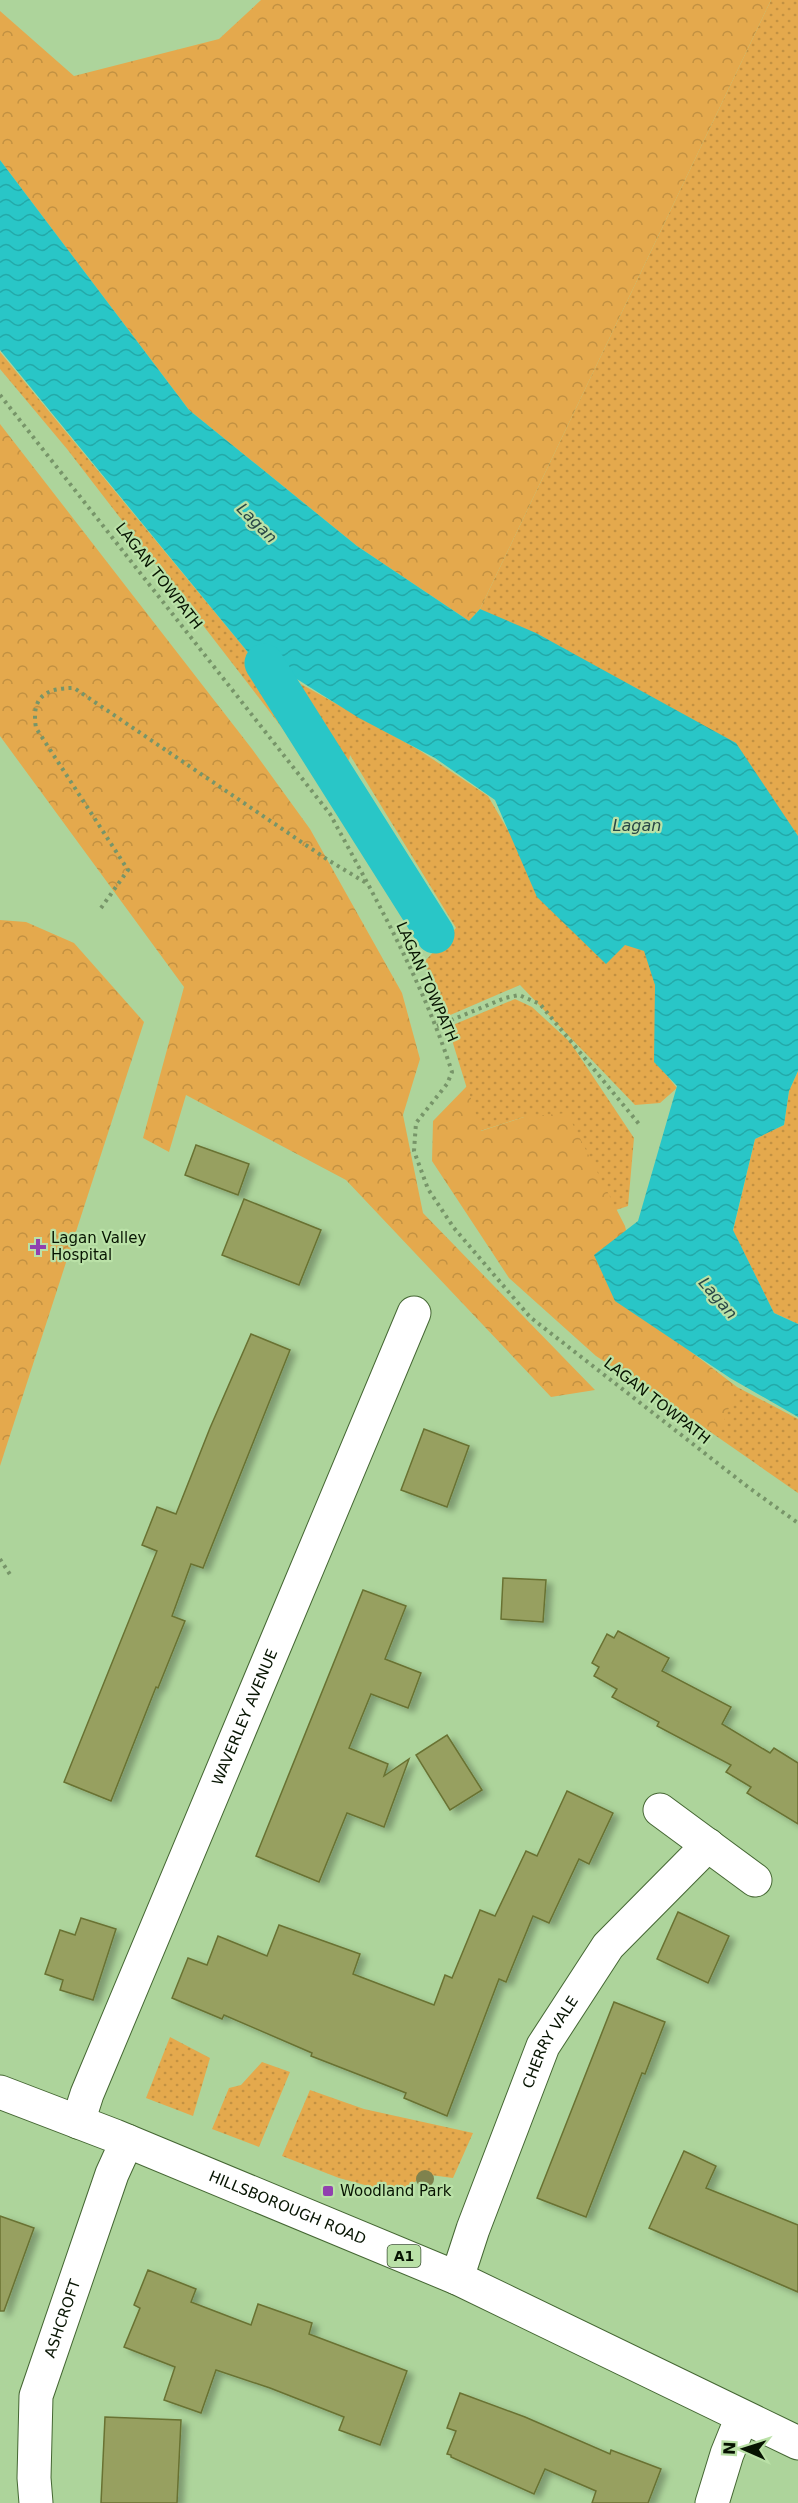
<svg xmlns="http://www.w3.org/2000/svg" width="798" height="2503" font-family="'DejaVu Sans',sans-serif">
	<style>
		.grass { fill: url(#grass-dots) }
		.forest { fill: url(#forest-crowns) }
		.water { fill: url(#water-waves) }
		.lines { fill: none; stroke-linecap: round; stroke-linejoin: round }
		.canal { stroke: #29c6c7; stroke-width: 39 }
		.building { fill: #97a060; stroke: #697232; stroke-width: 1.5; filter: url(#shadow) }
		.minor-casing { stroke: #456733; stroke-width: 35 }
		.trunk-casing { stroke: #456733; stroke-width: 35 }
		.path { stroke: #779569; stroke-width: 4; stroke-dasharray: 3 4.5; stroke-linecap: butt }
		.minor { stroke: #fff; stroke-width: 33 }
		.trunk { stroke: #fff; stroke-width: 33 }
		.tree { fill: #7f824d }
		.poi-dot { fill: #9140af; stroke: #bae1a7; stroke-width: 2 }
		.labels { text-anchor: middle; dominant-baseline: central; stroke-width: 4.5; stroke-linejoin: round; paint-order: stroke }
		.shield { fill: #bae1a7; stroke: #3d5234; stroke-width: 1.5 }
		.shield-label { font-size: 14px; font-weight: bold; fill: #071402 }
		.street-label { font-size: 15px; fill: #071402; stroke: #bae1a7 }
		.poi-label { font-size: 15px; fill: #071402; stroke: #bae1a7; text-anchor: start }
		.water-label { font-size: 16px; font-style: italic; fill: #294747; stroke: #bae1a7 }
	</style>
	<defs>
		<pattern id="grass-dots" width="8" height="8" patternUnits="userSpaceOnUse" patternTransform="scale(1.5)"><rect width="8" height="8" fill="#e4a94d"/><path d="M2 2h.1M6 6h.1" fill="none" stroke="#c29142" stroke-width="1.8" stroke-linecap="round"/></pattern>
		<pattern id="forest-crowns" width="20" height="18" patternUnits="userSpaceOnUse" patternTransform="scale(1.5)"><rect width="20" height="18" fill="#e4a94d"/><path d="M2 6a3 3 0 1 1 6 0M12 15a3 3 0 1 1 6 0" fill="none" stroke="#c29142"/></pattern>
		<pattern id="water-waves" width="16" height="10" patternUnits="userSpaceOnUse" patternTransform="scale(1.5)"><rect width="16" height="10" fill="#29c6c7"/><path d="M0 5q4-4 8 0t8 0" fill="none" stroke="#23a9a9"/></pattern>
		<filter id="shadow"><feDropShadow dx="6" dy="4" stdDeviation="3" flood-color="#0004"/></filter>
	</defs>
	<rect width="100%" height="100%" fill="#add49b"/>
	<g class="grass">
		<path d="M 771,0 L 798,0 L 798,836 L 787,820 L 480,609 Z"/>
		<path d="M 0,352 L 251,656 L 419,750 L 488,796 L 526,861 L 625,944 L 645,948 L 656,985 L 656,1062 L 677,1088 L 660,1103 L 635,1105 L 520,985 L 448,1016 L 424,962 L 456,928 L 350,755 L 349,760 L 283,729 L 67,449 L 0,369 Z"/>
		<path d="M 515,999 L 532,1007 L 570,1042 L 634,1138 L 628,1206 L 616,1210 L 524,1117 L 480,1131 L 448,1027 Z"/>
		<path d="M 798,1071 L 798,1324 L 774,1313 L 733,1231 L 755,1139 L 784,1125 L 789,1091 Z"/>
		<path d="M 737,1387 L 798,1419 L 798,1493 L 686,1415 Z"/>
		<path d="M 170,2037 L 210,2058 L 193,2116 L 146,2098 Z"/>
		<path d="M 262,2062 L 290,2072 L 259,2147 L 212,2129 L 229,2088 L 241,2085 Z"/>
		<path d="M 310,2090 L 364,2109 L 473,2133 L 453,2178 L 423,2174 L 408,2189 L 405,2196 L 339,2178 L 282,2156 Z"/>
	</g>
	<g class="forest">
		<path d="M 261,0 L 771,0 L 480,609 L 469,621 L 357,546 L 189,410 L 0,160 L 0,11 L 74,76 L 219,39 Z"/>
		<path d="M 0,424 L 252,749 L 310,829 L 402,993 L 420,1059 L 403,1115 L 423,1213 L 595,1390 L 551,1397 L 346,1180 L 186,1095 L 169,1152 L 143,1138 L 184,987 L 0,736 Z"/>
		<path d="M 0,920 L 26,922 L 74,943 L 144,1022 L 0,1466 Z"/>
		<path d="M 467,1086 L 481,1131 L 524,1117 L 567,1113 L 625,1226 L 647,1318 L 737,1387 L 718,1436 L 596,1356 L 509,1278 L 432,1161 L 433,1121 Z"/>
	</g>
	<path class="water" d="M 0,160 L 189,410 L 357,546 L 469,621 L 480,609 L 536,633 L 736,743 L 798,836 L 798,1071 L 789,1091 L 784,1125 L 755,1139 L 733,1230 L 774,1313 L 798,1324 L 798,1417 L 730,1378 L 615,1301 L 594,1255 L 638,1221 L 677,1086 L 654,1062 L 655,985 L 644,951 L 625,945 L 606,964 L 537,897 L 495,800 L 435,758 L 359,718 L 284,671 L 251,656 L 0,350 Z"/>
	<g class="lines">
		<path class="canal" d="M 264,663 L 435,934"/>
	</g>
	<g class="building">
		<path d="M 196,1145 L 249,1164 L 238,1195 L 185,1175 Z"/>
		<path d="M 244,1199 L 321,1230 L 299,1285 L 222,1255 Z"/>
		<path d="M 251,1334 L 290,1350 L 203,1568 L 191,1564 L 172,1616 L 185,1621 L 158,1688 L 156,1687 L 111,1801 L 64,1782 L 157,1551 L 142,1545 L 157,1507 L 176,1514 L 210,1428 Z"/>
		<path d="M 424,1429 L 469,1446 L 447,1507 L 401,1490 Z"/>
		<path d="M 503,1578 L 546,1580 L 543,1622 L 501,1619 Z"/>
		<path d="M 363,1590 L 406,1606 L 385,1659 L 421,1673 L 408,1708 L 371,1694 L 349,1748 L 388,1764 L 384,1776 L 409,1759 L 384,1827 L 347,1813 L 319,1882 L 256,1856 Z"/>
		<path d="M 618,1631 L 669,1658 L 662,1671 L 731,1707 L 722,1724 L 770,1753 L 774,1748 L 798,1763 L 798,1824 L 747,1793 L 751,1787 L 726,1772 L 731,1765 L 657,1726 L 659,1722 L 612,1697 L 617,1689 L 594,1676 L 599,1667 L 592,1663 L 607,1634 L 614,1638 Z"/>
		<path d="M 447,1735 L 482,1790 L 450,1810 L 416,1755 Z"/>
		<path d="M 567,1791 L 613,1813 L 589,1864 L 579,1859 L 549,1923 L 533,1916 L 506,1982 L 499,1979 L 447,2116 L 404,2098 L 406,2093 L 311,2056 L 312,2053 L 224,2015 L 222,2019 L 172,1998 L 188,1958 L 207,1965 L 218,1936 L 267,1956 L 279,1925 L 360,1954 L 353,1974 L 434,2005 L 445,1975 L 452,1978 L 480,1910 L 495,1916 L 526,1851 L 537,1856 Z"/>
		<path d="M 678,1912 L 729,1936 L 708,1983 L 657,1959 Z"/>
		<path d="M 81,1918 L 116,1929 L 93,2000 L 60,1990 L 63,1980 L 45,1974 L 60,1930 L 75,1935 Z"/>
		<path d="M 614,2002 L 665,2022 L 645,2074 L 642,2073 L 586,2217 L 537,2198 Z"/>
		<path d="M 684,2151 L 716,2166 L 706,2188 L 798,2225 L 798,2292 L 649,2228 Z"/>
		<path d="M 0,2216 L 34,2228 L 4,2311 L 0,2311 Z"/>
		<path d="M 148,2270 L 196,2289 L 191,2302 L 251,2325 L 258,2304 L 312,2323 L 309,2334 L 407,2371 L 380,2445 L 339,2430 L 344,2417 L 270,2388 L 216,2370 L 201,2413 L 164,2400 L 175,2367 L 124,2347 L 140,2308 L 134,2305 Z"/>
		<path d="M 460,2393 L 525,2417 L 610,2454 L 611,2450 L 661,2469 L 648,2503 L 592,2503 L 596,2491 L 545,2469 L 534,2494 L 451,2457 L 451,2455 L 447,2454 L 456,2431 L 447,2428 Z"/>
		<path d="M 105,2417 L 181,2420 L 177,2503 L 101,2503 Z"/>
	</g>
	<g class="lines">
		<defs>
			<g id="minor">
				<path d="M 660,1810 L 755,1880"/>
				<path id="s1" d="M 78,2122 L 87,2094 L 414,1313"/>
				<path id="s2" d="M 457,2278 L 473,2229 L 543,2046 L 608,1946 L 708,1845"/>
				<path id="s3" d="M 36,2503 L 34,2478 L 36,2396 L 112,2174 L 127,2141"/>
				<path d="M 712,2503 L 727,2454 L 742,2417"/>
			</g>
			<g id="trunk">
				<path id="s4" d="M 0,2092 L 115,2136 L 457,2278 L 798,2443"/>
			</g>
		</defs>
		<use href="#minor" class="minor-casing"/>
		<use href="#trunk" class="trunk-casing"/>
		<g class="path">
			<path d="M 0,395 L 330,814 C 375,897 423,982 452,1072 L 447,1084 L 416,1123 L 414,1151 L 428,1189 L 454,1228 L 530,1317 L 748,1487 L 798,1523"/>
			<path d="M 101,908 L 128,870 L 36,728 C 31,697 45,688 74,688 L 328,860 L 368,884"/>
			<path d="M 437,1026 L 505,998 L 519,995 L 540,1004 L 639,1124"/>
			<path d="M 0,1559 L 11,1576"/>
		</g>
		<use href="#minor" class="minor"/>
		<use href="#trunk" class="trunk"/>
	</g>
	<circle class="tree" cx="425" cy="2179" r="9"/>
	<g class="poi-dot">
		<path d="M35 1238h6v6h6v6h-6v6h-6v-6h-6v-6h6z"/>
		<rect x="322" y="2185" width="12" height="12" rx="3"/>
	</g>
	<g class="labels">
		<rect class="shield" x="387.5" y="2245" width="33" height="22" rx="4.5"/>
		<g class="shield-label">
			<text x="404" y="2256">A1</text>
		</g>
		<g class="street-label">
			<text transform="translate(159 576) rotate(52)">LAGAN TOWPATH</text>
			<text transform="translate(427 982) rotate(66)">LAGAN TOWPATH</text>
			<text transform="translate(657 1401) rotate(38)">LAGAN TOWPATH</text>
			<text stroke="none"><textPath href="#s1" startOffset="438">WAVERLEY AVENUE</textPath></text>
			<text stroke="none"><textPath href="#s2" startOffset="254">CHERRY VALE</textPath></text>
			<text stroke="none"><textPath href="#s4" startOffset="310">HILLSBOROUGH ROAD</textPath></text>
			<text stroke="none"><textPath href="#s3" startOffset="189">ASHCROFT</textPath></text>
		</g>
		<g class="poi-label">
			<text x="51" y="1238">Lagan Valley<tspan x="51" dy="17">Hospital</tspan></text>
			<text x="340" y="2191">Woodland Park</text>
		</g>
		<g class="water-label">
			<text transform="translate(257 523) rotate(45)">Lagan</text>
			<text x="637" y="825">Lagan</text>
			<text transform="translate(718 1298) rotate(49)">Lagan</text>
		</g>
	</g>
	<g transform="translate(744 2449) rotate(273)" stroke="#bae1a7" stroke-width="4.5" paint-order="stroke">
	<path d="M0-4.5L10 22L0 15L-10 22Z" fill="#071402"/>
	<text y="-9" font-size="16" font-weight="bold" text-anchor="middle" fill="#071402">N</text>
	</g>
</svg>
